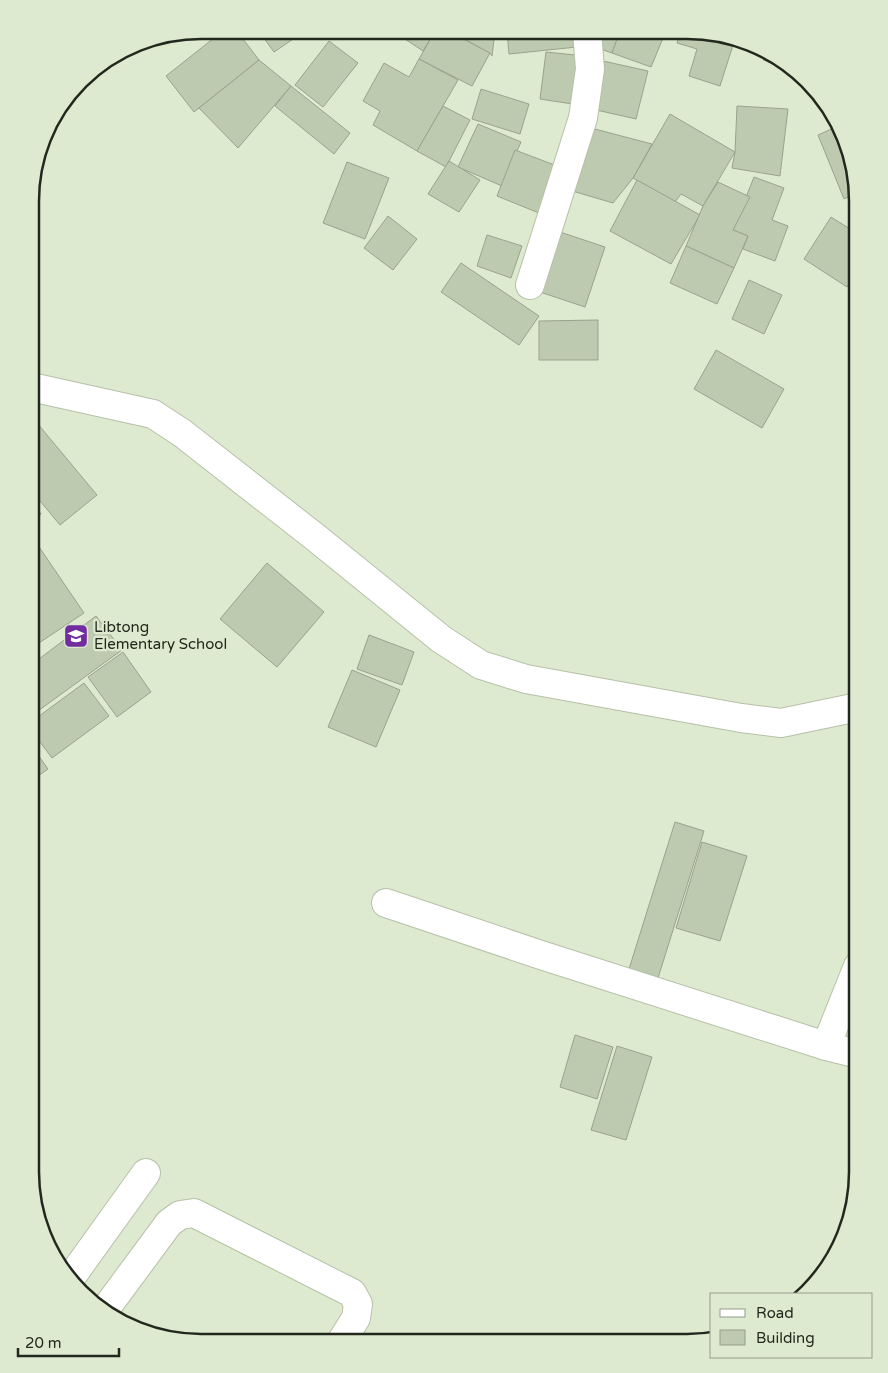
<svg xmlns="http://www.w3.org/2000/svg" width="888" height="1373" font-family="'Varela Round',sans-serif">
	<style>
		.building { fill: #becab0; stroke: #98a38b }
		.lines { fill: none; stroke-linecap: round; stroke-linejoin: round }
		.minor-casing { stroke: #b5c1a8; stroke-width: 30 }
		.minor { stroke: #fff; stroke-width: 28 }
		.labels { text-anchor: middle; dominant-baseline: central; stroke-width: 4.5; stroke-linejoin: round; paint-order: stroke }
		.poi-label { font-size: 15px; fill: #23281e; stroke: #deead0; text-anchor: start }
		.rim { fill: none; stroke: #23281e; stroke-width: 2.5 }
	</style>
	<rect width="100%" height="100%" fill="#deead0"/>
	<g class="building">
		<path d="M 224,30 L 236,30 L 259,60 L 194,112 L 166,76 Z"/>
		<path d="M 258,30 L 301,30 L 302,33 L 274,52 Z"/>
		<path d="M 393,31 L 435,31 L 423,51 Z"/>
		<path d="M 435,31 L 449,31 L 490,53 L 472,86 L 419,59 Z"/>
		<path d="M 449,31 L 495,31 L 492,56 L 490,53 Z"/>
		<path d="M 507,31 L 575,31 L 577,47 L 509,54 Z"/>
		<path d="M 593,31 L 620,31 L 612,53 L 595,47 Z"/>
		<path d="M 620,31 L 666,31 L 651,67 L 612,53 Z"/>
		<path d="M 681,31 L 709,32 L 734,42 L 720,86 L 689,76 L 697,49 L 677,43 Z"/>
		<path d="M 329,41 L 358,63 L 323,107 L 295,85 Z"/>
		<path d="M 546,52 L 585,56 L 579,105 L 540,99 Z"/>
		<path d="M 766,55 L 791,65 L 797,73 L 763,60 Z"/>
		<path d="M 419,59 L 458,80 L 417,151 L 373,125 L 380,111 L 363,101 L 384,63 L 409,77 Z"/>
		<path d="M 259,60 L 291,86 L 238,148 L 199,108 Z"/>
		<path d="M 603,61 L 648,71 L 636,119 L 592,109 Z"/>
		<path d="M 291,86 L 350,133 L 334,154 L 275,106 Z"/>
		<path d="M 481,89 L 529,104 L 520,134 L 472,119 Z"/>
		<path d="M 443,106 L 470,120 L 446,167 L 417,151 Z"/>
		<path d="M 737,106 L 788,109 L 780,176 L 732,168 L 735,152 Z"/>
		<path d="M 670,114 L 735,152 L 703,206 L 681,194 L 675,202 L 633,178 Z"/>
		<path d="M 478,124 L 521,142 L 502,186 L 458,167 Z"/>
		<path d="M 838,126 L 845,135 L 856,193 L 844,199 L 818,135 Z"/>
		<path d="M 587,127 L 652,144 L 633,178 L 613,203 L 569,190 Z"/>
		<path d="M 515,150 L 557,166 L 539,213 L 497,196 Z"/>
		<path d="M 449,161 L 480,180 L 459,212 L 428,194 Z"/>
		<path d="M 347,162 L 389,178 L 365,239 L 323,223 Z"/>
		<path d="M 754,177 L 784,188 L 772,220 L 788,226 L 775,261 L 743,249 L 748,236 L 733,230 Z"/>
		<path d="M 637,180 L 700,215 L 671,264 L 610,231 Z"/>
		<path d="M 718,182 L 750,197 L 733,230 L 748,236 L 734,268 L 686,246 L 703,206 Z"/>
		<path d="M 388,216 L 417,239 L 393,270 L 364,248 Z"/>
		<path d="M 831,217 L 858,234 L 858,269 L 847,287 L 804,259 Z"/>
		<path d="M 560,232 L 605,247 L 585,307 L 540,292 Z"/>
		<path d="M 487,235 L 522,246 L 511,278 L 477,266 Z"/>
		<path d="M 686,246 L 734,268 L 717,304 L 670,283 Z"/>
		<path d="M 461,263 L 539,316 L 519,345 L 441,292 Z"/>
		<path d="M 749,280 L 782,295 L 764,334 L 732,319 Z"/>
		<path d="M 598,320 L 598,360 L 539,360 L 539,321 Z"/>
		<path d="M 716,350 L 784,389 L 762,428 L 694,389 Z"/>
		<path d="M 37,423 L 97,495 L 60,525 L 31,490 L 31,429 Z"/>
		<path d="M 31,501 L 41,514 L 31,522 Z"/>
		<path d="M 31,535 L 84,613 L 39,643 L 31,631 Z"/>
		<path d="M 267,563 L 324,612 L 277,667 L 220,619 Z"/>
		<path d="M 96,616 L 122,650 L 31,716 L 31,665 Z"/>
		<path d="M 369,635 L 414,652 L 402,685 L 357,669 Z"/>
		<path d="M 123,652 L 151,692 L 117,717 L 88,677 Z"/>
		<path d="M 352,670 L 400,690 L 376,747 L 328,727 Z"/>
		<path d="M 84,683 L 109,716 L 52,758 L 31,730 L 31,722 Z"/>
		<path d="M 31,745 L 48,769 L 31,781 Z"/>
		<path d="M 675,822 L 704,831 L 658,978 L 629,969 Z"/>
		<path d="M 702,842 L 747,856 L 720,941 L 676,928 Z"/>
		<path d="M 575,1035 L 613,1047 L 597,1099 L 560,1087 Z"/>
		<path d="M 617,1046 L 652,1057 L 626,1140 L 591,1130 Z"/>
	</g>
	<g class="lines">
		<defs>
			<g id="minor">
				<path d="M 530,285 L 583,118 L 590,69 L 587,31"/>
				<path d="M 31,387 L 153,414 L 182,433 L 315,537 L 441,639 L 481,665 L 526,679 L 741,718 L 781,723 L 858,707"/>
				<path d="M 386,903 L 544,956 L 826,1046 L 858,1054"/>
				<path d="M 826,1046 L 858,966"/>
				<path d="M 72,1276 L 146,1173"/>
				<path d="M 104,1311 L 169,1223 L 180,1215 L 194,1213 L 352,1293 L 358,1304 L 356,1318 L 341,1342"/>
			</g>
		</defs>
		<use href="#minor" class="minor-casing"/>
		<use href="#minor" class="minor"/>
	</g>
	<defs>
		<symbol id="school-square" viewBox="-11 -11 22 22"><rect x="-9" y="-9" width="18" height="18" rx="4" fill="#712ca0" stroke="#deead0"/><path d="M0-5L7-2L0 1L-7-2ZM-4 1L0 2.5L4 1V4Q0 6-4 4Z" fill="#fff"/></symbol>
	</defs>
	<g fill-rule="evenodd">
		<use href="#school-square" x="62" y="622" width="28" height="28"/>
	</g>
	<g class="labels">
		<g class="poi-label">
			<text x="94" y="627">Libtong<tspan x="94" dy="17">Elementary School</tspan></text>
		</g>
	</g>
	<path d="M0 0H888V1373H0ZM201 39H687A162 162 0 0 1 849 201V1172A162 162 0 0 1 687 1334H201A162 162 0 0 1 39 1172V201A162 162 0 0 1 201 39Z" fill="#deead0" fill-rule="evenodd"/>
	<path class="rim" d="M201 39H687A162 162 0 0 1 849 201V1172A162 162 0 0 1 687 1334H201A162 162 0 0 1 39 1172V201A162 162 0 0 1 201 39Z"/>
	<rect x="710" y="1293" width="162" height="65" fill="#deead0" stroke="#939c89"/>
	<rect x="720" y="1309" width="25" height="8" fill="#ffffff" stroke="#939c89"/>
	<text x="756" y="1318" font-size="15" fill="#23281e">Road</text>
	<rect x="720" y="1330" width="25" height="15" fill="#becab0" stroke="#939c89"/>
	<text x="756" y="1343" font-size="15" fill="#23281e">Building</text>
	<path d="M18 1348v8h101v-8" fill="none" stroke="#23281e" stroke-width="2.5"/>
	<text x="25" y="1348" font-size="15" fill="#23281e" stroke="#deead0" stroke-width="4" paint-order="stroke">20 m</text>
</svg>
